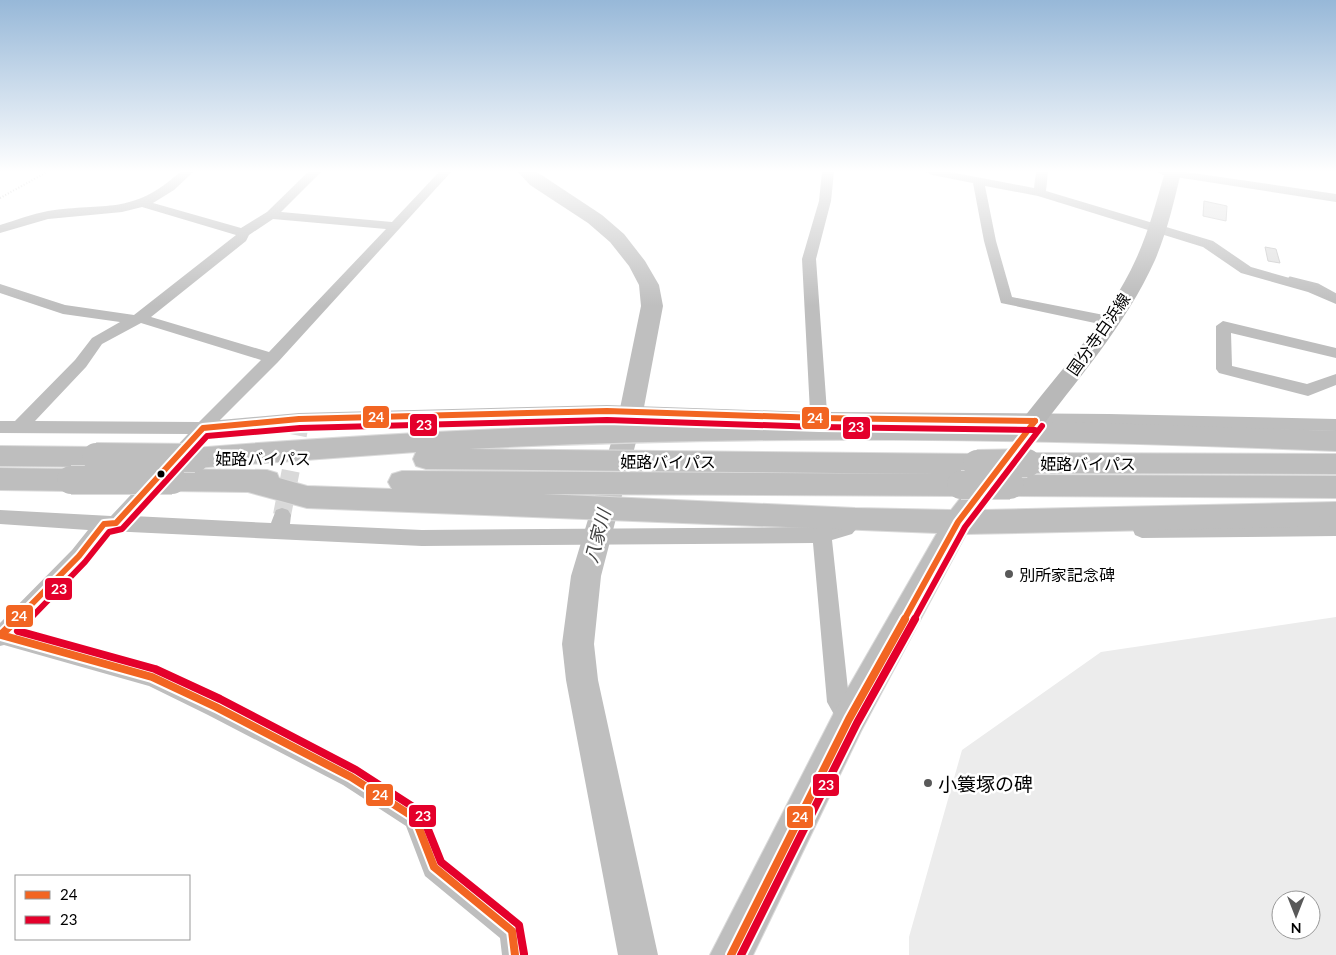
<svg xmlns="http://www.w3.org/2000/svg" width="1336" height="955" font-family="Lato,'Noto Sans JP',sans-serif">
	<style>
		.green { fill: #ececec; fill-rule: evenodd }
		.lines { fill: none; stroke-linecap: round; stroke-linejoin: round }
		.stream { stroke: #bfbfbf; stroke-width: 3 }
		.river { fill: #bfbfbf; fill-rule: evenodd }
		.building { fill: #dfdfdf; stroke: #c7c7c7 }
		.street-tunnel { stroke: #d9d9d9; stroke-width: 18; stroke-dasharray: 18 9; stroke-linecap: butt }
		.highway-casing { stroke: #dbdbdb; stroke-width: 2 }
		.path { stroke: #b9b9b9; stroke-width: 2; stroke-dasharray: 1 2; stroke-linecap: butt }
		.street { fill: #bebebe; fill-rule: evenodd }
		.secondary { fill: #b8b8b8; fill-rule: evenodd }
		.highway { fill: #bebebe; fill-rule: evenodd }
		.highway-bridge-casing { stroke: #dbdbdb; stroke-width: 30; stroke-linecap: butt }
		.highway-bridge { stroke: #bebebe; stroke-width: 28 }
		.bus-1-far1-casing { stroke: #fff; stroke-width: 10 }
		.bus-1-casing { stroke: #fff; stroke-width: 12 }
		.bus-2-far1-casing { stroke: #fff; stroke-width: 10 }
		.bus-2-casing { stroke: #fff; stroke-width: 12 }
		.bus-1-far1 { stroke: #f26522; stroke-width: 6 }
		.bus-1 { stroke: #f26522; stroke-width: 8 }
		.bus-2-far1 { stroke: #e4002b; stroke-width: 6 }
		.bus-2 { stroke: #e4002b; stroke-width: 8 }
		.bus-dot { fill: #000; stroke: #fff; stroke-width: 2 }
		.poi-dot { fill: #595959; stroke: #fff; stroke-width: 2 }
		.labels { text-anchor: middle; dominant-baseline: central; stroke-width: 5; stroke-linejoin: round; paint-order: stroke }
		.street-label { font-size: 16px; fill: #000; stroke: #fff }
		.poi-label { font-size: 16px; fill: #000; stroke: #fff; text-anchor: start }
		.water-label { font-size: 18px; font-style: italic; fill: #444; stroke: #fff }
		.near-poi-label { font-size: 19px; fill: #000; stroke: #fff; text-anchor: start }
		.line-badge { stroke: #fff; stroke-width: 2 }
		.badge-label { font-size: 14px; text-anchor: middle; font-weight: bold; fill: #fff }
	</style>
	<rect width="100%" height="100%" fill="#fff"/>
	<path class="green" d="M 1336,617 L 1336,955 L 909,955 L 909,937 L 962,750 L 1101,652 ZM 1281,900 L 1311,900 L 1311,930 L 1281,930 Z"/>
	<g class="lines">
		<path class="stream" d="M 1290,278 L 1318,285 L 1336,295"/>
		<path class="river" d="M 518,172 L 537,172 L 602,215 L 624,234 L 645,261 L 659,285 L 663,306 L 641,423 L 601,576 L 594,644 L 598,680 L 658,955 L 618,955 L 566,680 L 562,644 L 571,576 L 617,423 L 641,306 L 639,285 L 629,266 L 610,242 L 588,223 L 530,185 Z"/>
	</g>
	<g class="building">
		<path d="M 1204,201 L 1227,206 L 1226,221 L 1203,216 Z"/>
		<path d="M 1265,247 L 1276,249 L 1280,263 L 1268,261 Z"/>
	</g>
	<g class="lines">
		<path class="street-tunnel" d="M 282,515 L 299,429"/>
		<defs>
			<g id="highway">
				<path d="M 922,420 L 1104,423 L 1336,431 L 1336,451 C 1047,439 758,434 469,449 L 977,454 L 987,457 L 989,462 L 997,459 L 1007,463 L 1011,470 L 1008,475 L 1336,476 L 1336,498 L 1010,496 L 1000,493 L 998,489 L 983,510 L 1336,502 L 1336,526 L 966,534 L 861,731 L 753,955 L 710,955 L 837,707 L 937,533 L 307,508 L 248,492 L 172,491 L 162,488 L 158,480 L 162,472 L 172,469 L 267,470 L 277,473 L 279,478 L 307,486 L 392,489 L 388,482 L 392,474 L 402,471 L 940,474 L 426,469 L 416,466 L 413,459 L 416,452 L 195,468 L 185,465 L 182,458 L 185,451 L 195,448 C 437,428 679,420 922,420 ZM 961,474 L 979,474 L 973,481 L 971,477 ZM 543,494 L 961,496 L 962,496 L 951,510 L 855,508 Z"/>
				<path d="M 0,446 L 96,447 L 106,450 L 109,457 L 106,464 L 96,467 L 0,466 Z"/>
				<path d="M 1027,453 L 1336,454 L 1336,474 L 1027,473 L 1017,470 L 1013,463 L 1017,456 Z"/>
				<path d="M 0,468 L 71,469 L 81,472 L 85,480 L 81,488 L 71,491 L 0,490 Z"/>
			</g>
		</defs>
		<use href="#highway" class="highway-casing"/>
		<path class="path" d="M 0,198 L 47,172"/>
		<g class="street">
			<path d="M 180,172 L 193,172 L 174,190 L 153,203 L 241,228 L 267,212 L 308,172 L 321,172 L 281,212 L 392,222 L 439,172 L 451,172 L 278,362 L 220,420 L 299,413 L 607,405 L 810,412 L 802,259 L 819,201 L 822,172 L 834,172 L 831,201 L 816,259 L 827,412 L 1109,414 L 1336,419 L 1336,431 L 1109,426 L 819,424 L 607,417 L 299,425 L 208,434 L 133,516 L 271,523 L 276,510 L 282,508 L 288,510 L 291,515 L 290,524 L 422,530 L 822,527 L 839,523 L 855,513 L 861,515 L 864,520 L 852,534 L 832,540 L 849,699 L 860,719 L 857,727 L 849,730 L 841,727 L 827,702 L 813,543 L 422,546 L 109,531 L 86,562 L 20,631 L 160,670 L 224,699 L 359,769 L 424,809 L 443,858 L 521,922 L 525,931 L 528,955 L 502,955 L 500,938 L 425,876 L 406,826 L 343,785 L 208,715 L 149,686 L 4,645 L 0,646 L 0,623 L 72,550 L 88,530 L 0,524 L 0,510 L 111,516 L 188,434 L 0,433 L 0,421 L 15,421 L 75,360 L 92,338 L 120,322 L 63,314 L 0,293 L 0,284 L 65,305 L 134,315 L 236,235 L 142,207 L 122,212 L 48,219 L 0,233 L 0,225 C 16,220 32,214 48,211 C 106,202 131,216 180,172 ZM 273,219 L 386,229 L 269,352 L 151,317 L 246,241 L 249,235 ZM 141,323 L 261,360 L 199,422 L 35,421 L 86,367 L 102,344 Z"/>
			<path d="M 926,172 L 950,172 L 1034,188 L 1036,172 L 1048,172 L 1046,191 L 1213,241 L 1251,267 L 1318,286 L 1336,295 L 1336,304 L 1308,292 L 1241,273 L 1203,247 L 1038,196 L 985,186 L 996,241 L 1012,297 L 1109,316 L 1116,321 L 1109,326 L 1001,303 L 984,241 L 973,183 L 932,175 Z"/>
			<path d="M 1157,172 L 1186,172 L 1336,194 L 1336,202 L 1163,175 Z"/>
			<path d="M 1223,321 L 1336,348 L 1336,358 L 1231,333 L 1232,366 L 1307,384 L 1336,374 L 1336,385 L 1308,396 L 1219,373 L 1216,369 L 1216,326 Z"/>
			<path d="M 1336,520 L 1336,536 L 1142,538 L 1135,535 L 1133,530 L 1135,525 L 1142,522 Z"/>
		</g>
		<path class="secondary" d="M 1165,172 L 1181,172 C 1174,202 1167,232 1155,260 C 1126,325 1076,381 1034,437 L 1026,440 L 1018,437 L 1014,431 L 1018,425 C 1058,373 1109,319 1136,259 C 1149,231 1156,202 1165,172 Z"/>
		<use href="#highway" class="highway"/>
		<defs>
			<g id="highway-bridge">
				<path d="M 96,457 L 195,458"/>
				<path d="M 977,464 L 1027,463"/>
				<path d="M 71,480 L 172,480"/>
				<path d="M 961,485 L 1010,485"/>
			</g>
		</defs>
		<use href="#highway-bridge" class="highway-bridge-casing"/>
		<use href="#highway-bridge" class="highway-bridge"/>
		<defs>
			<g id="bus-1-far1">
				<path d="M 16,620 L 79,556 L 104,524 L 116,523 L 203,428 L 299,419 L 607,411 L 819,418 L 1035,421"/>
				<path d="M 904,620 L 958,522 L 1035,421"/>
			</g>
			<g id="bus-1">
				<path d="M 17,619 L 1,635 L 152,677 L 216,707 L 351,777 L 415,818 L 434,867 L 512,931 L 515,955"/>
				<path d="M 731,955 L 849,719 L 905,619"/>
			</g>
			<g id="bus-2-far1">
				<path d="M 29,620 L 85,562 L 109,532 L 122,529 L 207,436 L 300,428 L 607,420 L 819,427 L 1035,430"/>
				<path d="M 914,620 L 965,527 L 1042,426"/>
			</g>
			<g id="bus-2">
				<path d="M 30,619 L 18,631 L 155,669 L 220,699 L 356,770 L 421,812 L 441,862 L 519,925 L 524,954"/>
				<path d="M 741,955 L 857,723 L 915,619"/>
			</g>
		</defs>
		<use href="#bus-1-far1" class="bus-1-far1-casing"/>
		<use href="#bus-1" class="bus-1-casing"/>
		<use href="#bus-2-far1" class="bus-2-far1-casing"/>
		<use href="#bus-2" class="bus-2-casing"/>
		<use href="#bus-1-far1" class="bus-1-far1"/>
		<use href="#bus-1" class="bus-1"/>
		<use href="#bus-2-far1" class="bus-2-far1"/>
		<use href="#bus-2" class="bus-2"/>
	</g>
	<linearGradient id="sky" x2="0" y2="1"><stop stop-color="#97b8d8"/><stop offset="0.56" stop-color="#fff"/><stop offset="1" stop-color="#fff" stop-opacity="0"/></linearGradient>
	<rect width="1336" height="306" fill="url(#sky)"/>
	<circle class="bus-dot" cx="161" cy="474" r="4.5"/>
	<g class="poi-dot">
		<circle cx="1009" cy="574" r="5"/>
		<circle cx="928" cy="783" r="5"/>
	</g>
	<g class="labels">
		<g class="street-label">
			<text transform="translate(1098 334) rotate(-55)">国分寺白浜線</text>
			<text x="263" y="458">姫路バイパス</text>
			<text x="668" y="461">姫路バイパス</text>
			<text x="1088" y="463">姫路バイパス</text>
		</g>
		<g class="poi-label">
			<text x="1019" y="574">別所家記念碑</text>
		</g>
		<g class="water-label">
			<text transform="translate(597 536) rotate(-75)">八家川</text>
		</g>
		<g class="near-poi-label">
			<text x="938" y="783">小簑塚の碑</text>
		</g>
	</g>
	<g class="line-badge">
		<rect x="362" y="405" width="28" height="24" rx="5" fill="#f26522"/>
		<rect x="801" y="406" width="29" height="24" rx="5" fill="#f26522"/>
		<rect x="409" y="413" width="29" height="24" rx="5" fill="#e4002b"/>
		<rect x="842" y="416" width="29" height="24" rx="5" fill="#e4002b"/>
		<rect x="44" y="577" width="29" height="24" rx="5" fill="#e4002b"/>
		<rect x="5" y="604" width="29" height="24" rx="5" fill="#f26522"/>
		<rect x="812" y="773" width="28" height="24" rx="5" fill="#e4002b"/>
		<rect x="365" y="783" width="29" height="24" rx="5" fill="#f26522"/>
		<rect x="408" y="804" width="29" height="24" rx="5" fill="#e4002b"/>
		<rect x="786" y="805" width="28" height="24" rx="5" fill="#f26522"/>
	</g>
	<g class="badge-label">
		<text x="376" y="422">24</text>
		<text x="815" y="423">24</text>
		<text x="424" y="430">23</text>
		<text x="856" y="432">23</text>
		<text x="59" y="594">23</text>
		<text x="19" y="621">24</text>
		<text x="826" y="790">23</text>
		<text x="380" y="800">24</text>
		<text x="423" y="821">23</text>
		<text x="800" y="822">24</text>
	</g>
	<rect x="15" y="875" width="175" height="65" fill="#ffffff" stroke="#999999"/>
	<rect x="25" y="891" width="25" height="8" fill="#f26522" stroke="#999999"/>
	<text x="60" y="900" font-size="15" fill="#000000">24</text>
	<rect x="25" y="916" width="25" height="8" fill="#e4002b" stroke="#999999"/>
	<text x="60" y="925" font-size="15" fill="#000000">23</text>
	<g transform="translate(1296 915) rotate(180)"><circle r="24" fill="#ffffff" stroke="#999999"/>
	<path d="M0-4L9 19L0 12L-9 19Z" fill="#595959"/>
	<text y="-8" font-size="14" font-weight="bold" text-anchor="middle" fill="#000000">N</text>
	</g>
</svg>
